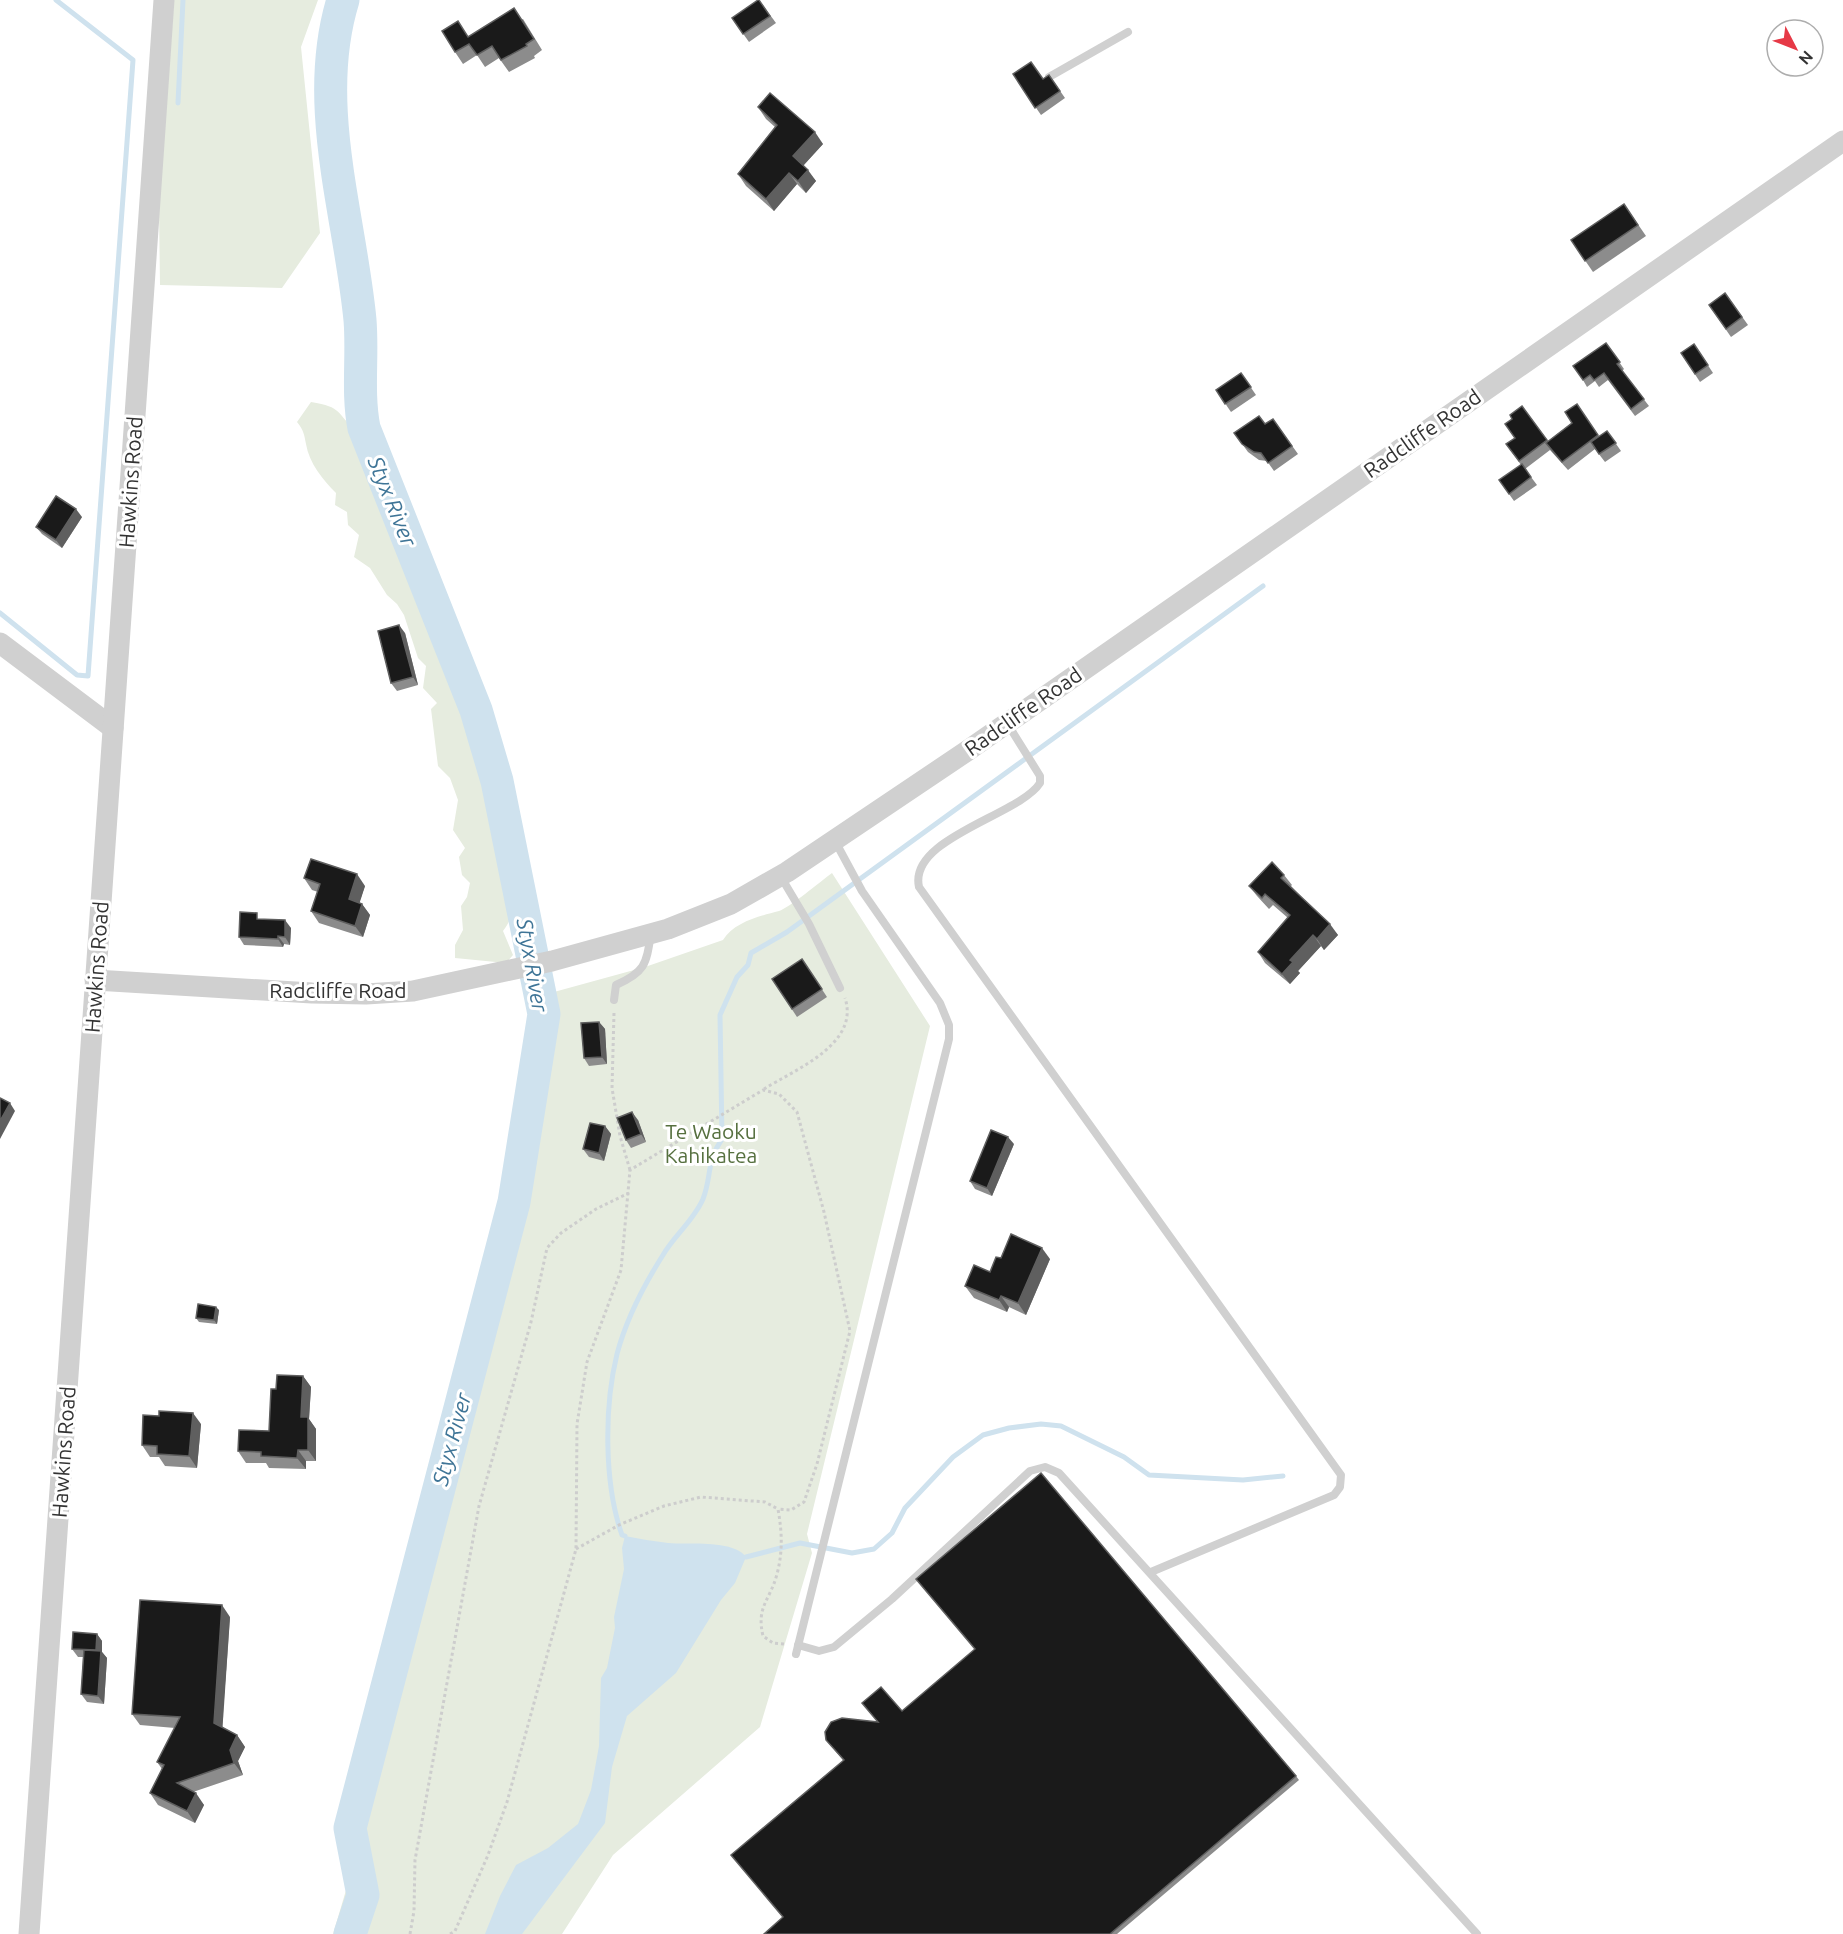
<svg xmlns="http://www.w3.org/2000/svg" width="1843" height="1934" font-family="Ubuntu,sans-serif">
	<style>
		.green { fill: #e6ecdf }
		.water { fill: #cfe2ee }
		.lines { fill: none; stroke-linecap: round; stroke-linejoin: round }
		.stream { stroke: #cfe2ee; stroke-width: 5 }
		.river { stroke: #cfe2ee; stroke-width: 33 }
		.path { stroke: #cdcdcd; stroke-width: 3; stroke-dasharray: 3 3; stroke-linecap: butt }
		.service { stroke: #d0d0d0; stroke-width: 8 }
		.tertiary { stroke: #d0d0d0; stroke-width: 21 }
		.wall { fill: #8c8c8c }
		.shaded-wall { fill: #5f5f5f }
		.building { fill: #1a1a1a; stroke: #5f5f5f; stroke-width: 1.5 }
		.labels { text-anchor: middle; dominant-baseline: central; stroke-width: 6; stroke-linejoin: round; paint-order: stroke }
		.street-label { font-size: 21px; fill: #333; stroke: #fff }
		.park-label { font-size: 21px; fill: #56703f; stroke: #fff }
		.water-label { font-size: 22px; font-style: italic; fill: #3f7597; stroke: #fff }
	</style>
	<rect width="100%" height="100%" fill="#fff"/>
	<g class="green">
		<path d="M 174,0 L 318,0 L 301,47 L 320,233 L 282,288 L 160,285 L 159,209 Z"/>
		<path d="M 311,402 C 343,407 336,413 357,432 C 366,440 375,442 382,453 L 375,477 L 378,482 L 398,482 L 415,517 L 407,526 L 413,537 L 410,566 L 444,665 L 461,675 L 470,694 L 472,715 L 482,726 L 498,755 L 488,785 C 502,796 519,817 515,837 C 512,849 507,855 508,869 C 511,895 521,906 503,931 L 513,955 L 506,963 L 455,958 L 455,945 L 463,930 L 461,906 L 467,897 L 470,883 L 462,875 L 459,857 L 465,848 L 453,830 L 458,800 L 450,778 L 438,766 L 431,709 L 437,703 L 423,688 L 426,666 L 418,658 L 404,615 L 397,604 L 387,595 L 370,568 L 354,557 L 359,535 L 348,525 L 347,512 L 335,505 L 336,493 C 323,480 309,463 306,444 C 304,434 304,431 297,422 Z"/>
		<path d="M 832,873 L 930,1026 L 807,1534 L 812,1553 L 760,1727 L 613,1855 L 562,1934 L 333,1934 L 366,1823 L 426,1592 L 554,992 L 645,967 L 723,940 C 734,922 760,916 779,911 C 789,908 821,881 832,873 Z"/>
	</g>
	<path class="water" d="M 625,1536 C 639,1539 654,1541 668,1543 C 687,1545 733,1539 746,1557 L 735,1583 L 721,1600 L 676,1673 L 627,1716 L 612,1767 L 605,1823 L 522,1934 L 485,1934 L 500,1896 L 516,1865 L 548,1848 L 578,1824 L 591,1790 L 599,1746 L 601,1678 L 607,1668 L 615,1628 L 614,1617 L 624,1569 L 622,1548 Z"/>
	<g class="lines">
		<g class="stream">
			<path d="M 178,103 L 183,0"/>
			<path d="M 0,613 L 77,675 L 88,676 L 133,60 L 56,0"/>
			<path d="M 625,1536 L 622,1535 C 604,1484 604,1407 617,1354 C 626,1320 644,1285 663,1255 C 674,1236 694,1220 703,1199 C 712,1176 706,1162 722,1139 L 720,1015 L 737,977 L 748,965 L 751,953 L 787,932 L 1263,586"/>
			<path d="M 746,1557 L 800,1543 L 852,1553 L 874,1549 L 892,1533 L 905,1508 L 953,1457 L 983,1435 L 1009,1428 L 1041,1424 L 1061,1426 L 1124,1457 L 1149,1475 L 1243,1480 L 1283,1476"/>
		</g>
		<path class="river" d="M 343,0 C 311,104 350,215 360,320 C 363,356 357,392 364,428 L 476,710 L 497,781 L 544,1014 L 514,1202 L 350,1828 L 363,1895 L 350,1934"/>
		<g class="path">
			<path d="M 614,1013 L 612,1088 L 620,1136 L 630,1170"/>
			<path d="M 764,1089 C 796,1069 860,1044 845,998"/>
			<path d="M 576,1549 L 619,1525 L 664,1506 L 701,1497 L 765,1502 L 778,1509 C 782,1532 783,1551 777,1574 C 770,1601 756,1606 763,1636 L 773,1643 L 784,1644"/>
			<path d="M 410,1934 L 414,1911 L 415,1860 L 479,1506 L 531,1322 L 547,1248 L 561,1233 L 596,1209 L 629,1193"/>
			<path d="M 450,1934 L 455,1931 L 488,1855 L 507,1802 L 576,1549 L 577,1424 L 587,1362 L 621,1270 L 630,1170 L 763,1090 L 779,1094 L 797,1112 L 824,1212 L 850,1331 L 817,1464 L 804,1502 L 791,1510 L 778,1509"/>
		</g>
		<g class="service">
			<path d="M 1049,77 L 1128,32"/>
			<path d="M 1007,723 L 1040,776 L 1040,783 C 1020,815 908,838 919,887 L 1341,1475 L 1340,1487 L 1334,1495 L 1151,1572"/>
			<path d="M 781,877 L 809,924 L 840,988"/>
			<path d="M 614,1000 L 616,985 C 645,972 646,965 651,934"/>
			<path d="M 798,1645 L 819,1651 L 834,1647 L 892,1599 L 1030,1471 L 1045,1467 L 1059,1473 L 1477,1934"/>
			<path d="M 796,1654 L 949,1039 L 949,1025 L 940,1003 L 862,891 L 835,841"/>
		</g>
		<g class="tertiary">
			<path d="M 0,643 L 113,728"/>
			<path d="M 95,980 L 312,993 L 366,994 L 413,991 L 552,961 L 668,929 L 731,904 L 787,872 L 967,751 L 1843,141"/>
			<path d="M 29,1934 L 164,0"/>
		</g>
	</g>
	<g class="wall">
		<path d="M 759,0 L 776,23 L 749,42 L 732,18 Z"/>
		<path d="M 523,19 L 542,50 L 534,56 L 535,58 L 509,72 L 499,58 L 485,67 L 477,55 L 463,64 L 455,52 L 469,37 Z"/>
		<path d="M 1013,74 L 1043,79 L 1049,75 L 1065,98 L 1041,115 Z"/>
		<path d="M 758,107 L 823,144 L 803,166 L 816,181 L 806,193 L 797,184 L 774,211 L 746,186 L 738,174 L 775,127 L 766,119 Z"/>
		<path d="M 1624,204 L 1646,236 L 1593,272 L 1571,240 Z"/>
		<path d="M 1725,293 L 1748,325 L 1731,337 L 1709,305 Z"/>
		<path d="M 1606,343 L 1624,369 L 1622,371 L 1649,406 L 1635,416 L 1608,380 L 1599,387 L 1595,381 L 1587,387 L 1583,380 Z"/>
		<path d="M 1694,344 L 1713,373 L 1700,382 L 1681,353 Z"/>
		<path d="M 1241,373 L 1256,395 L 1231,412 L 1216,390 Z"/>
		<path d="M 1577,404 L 1599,437 L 1607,431 L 1621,451 L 1605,462 L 1595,449 L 1568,470 L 1550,450 L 1525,469 L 1537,485 L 1514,501 L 1499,480 L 1521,465 L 1506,444 L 1515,438 L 1512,419 L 1522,406 L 1548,441 L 1572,423 Z"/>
		<path d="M 1273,419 L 1298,454 L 1274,471 L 1267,461 L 1259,460 L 1248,452 L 1234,433 L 1265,424 Z"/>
		<path d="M 82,517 L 62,548 L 42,534 L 36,527 Z"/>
		<path d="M 405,633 L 418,685 L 397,691 L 391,683 Z"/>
		<path d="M 1284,875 L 1292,885 L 1291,886 L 1338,935 L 1324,950 L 1321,946 L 1298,971 L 1300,973 L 1290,984 L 1265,963 L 1258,952 L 1288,918 L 1273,905 L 1269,909 L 1257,896 L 1249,886 Z"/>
		<path d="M 304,878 L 365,886 L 359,903 L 362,904 L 370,915 L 363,937 L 319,923 L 311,911 L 318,892 L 312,890 Z"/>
		<path d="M 261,919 L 291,928 L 290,945 L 284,944 L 283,947 L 244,945 L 239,937 Z"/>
		<path d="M 802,959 L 827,997 L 797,1017 L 772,979 Z"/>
		<path d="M 599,1022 L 605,1029 L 607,1064 L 589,1066 L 584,1058 Z"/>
		<path d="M 638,1120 L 646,1142 L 631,1148 L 626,1140 Z"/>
		<path d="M 605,1126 L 611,1134 L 604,1161 L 589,1157 L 583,1149 Z"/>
		<path d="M 1014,1144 L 992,1196 L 975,1189 L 970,1181 Z"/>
		<path d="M 1001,1258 L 1050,1259 L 1026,1315 L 1009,1307 L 1007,1312 L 974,1298 L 965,1286 L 990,1272 Z"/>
		<path d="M 219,1310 L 217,1324 L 199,1322 L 196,1318 Z"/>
		<path d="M 303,1376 L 311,1387 L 309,1419 L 316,1429 L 316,1461 L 306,1461 L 306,1469 L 269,1468 L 266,1463 L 246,1463 L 238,1451 L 269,1431 L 276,1389 Z"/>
		<path d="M 201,1424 L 197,1468 L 165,1466 L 159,1457 L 150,1457 L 142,1445 Z"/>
		<path d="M 230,1617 L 222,1727 L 237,1735 L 245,1747 L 238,1761 L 243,1775 L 193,1792 L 204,1805 L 195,1823 L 158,1805 L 150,1793 L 162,1769 L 157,1762 L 175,1728 L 140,1725 L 132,1714 Z"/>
		<path d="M 97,1634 L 102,1641 L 102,1652 L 107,1658 L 104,1704 L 87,1702 L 81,1694 L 83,1657 L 78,1657 L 72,1649 Z"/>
		<path d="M 902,1711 L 1296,1776 L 1299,1780 L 1117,1934 L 764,1934 L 783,1918 L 843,1760 L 826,1740 L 877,1722 Z"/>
	</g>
	<g class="shaded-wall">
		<path d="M 815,132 L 823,144 L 801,168 L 793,156 Z"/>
		<path d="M 808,170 L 816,181 L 806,193 L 798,181 Z"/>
		<path d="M 789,173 L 797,184 L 774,211 L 766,199 Z"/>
		<path d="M 76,509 L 82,517 L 62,548 L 56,540 Z"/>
		<path d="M 399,625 L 405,633 L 418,685 L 413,677 Z"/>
		<path d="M 357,874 L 365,886 L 357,911 L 349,899 Z"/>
		<path d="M 362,904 L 370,915 L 363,937 L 355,926 Z"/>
		<path d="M 285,920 L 291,928 L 290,945 L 285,937 Z"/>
		<path d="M 1330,924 L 1338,935 L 1324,950 L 1317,939 Z"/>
		<path d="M 1313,935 L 1321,946 L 1298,971 L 1300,973 L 1290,984 L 1282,974 L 1290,960 Z"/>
		<path d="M 278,936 L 284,944 L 283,947 L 278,939 Z"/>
		<path d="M 599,1022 L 605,1029 L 607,1064 L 602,1057 Z"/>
		<path d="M 10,1103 L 15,1111 L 0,1139 L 0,1121 Z"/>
		<path d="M 632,1112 L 638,1120 L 646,1142 L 641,1134 Z"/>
		<path d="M 605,1126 L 611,1134 L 604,1161 L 599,1153 Z"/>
		<path d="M 1008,1137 L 1014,1144 L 992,1196 L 987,1188 Z"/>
		<path d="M 1042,1248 L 1050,1259 L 1026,1315 L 1018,1303 Z"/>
		<path d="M 1001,1296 L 1009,1307 L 1007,1312 L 999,1300 Z"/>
		<path d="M 216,1307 L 219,1310 L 217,1324 L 214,1320 Z"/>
		<path d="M 303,1376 L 311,1387 L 309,1419 L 316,1429 L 316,1461 L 308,1450 L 301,1417 Z"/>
		<path d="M 193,1413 L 201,1424 L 197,1468 L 189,1456 Z"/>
		<path d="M 298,1450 L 306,1461 L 306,1469 L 297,1458 Z"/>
		<path d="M 222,1605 L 230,1617 L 222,1735 L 214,1723 Z"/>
		<path d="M 97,1634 L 102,1641 L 102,1652 L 107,1658 L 104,1704 L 98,1696 L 96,1650 Z"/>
		<path d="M 237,1735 L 245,1747 L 238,1761 L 243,1775 L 234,1763 L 230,1750 Z"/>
		<path d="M 196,1793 L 204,1805 L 195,1823 L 187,1811 Z"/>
	</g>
	<g class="building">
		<path d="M 758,0 L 759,0 L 770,16 L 743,34 L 732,18 Z"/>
		<path d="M 514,8 L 534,39 L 526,44 L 527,46 L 501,60 L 492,46 L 477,55 L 469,44 L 455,52 L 442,31 L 458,21 L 468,37 Z"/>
		<path d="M 1031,62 L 1043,79 L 1049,75 L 1060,91 L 1035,108 L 1013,74 Z"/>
		<path d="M 770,93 L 815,132 L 793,156 L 808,170 L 798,181 L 789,173 L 766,199 L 738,174 L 777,125 L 758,107 Z"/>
		<path d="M 1624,204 L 1638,225 L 1585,261 L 1571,240 Z"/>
		<path d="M 1725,293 L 1742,317 L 1726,329 L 1709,305 Z"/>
		<path d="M 1606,343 L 1620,362 L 1617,364 L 1644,399 L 1631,409 L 1604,373 L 1594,380 L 1590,375 L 1583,380 L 1573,366 Z"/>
		<path d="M 1694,344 L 1708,365 L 1695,374 L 1681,353 Z"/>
		<path d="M 1241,373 L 1251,387 L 1225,404 L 1216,390 Z"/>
		<path d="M 1577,404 L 1598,435 L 1562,462 L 1546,443 L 1572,423 L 1565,412 Z"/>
		<path d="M 1522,406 L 1547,440 L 1519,461 L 1506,444 L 1515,438 L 1505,424 L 1512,419 L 1510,415 Z"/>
		<path d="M 1259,416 L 1265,424 L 1273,419 L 1292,446 L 1268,463 L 1261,453 L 1254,452 L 1242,444 L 1234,433 Z"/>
		<path d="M 1607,431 L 1616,443 L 1599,454 L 1591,442 Z"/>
		<path d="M 1522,464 L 1531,477 L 1509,494 L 1499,480 Z"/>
		<path d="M 56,496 L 76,509 L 56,540 L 36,527 Z"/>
		<path d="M 399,625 L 413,677 L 391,683 L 378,631 Z"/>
		<path d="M 311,859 L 357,874 L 349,899 L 362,904 L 355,926 L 311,911 L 320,884 L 304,878 Z"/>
		<path d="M 1272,862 L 1284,875 L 1281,878 L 1330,924 L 1317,939 L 1313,935 L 1290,960 L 1293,962 L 1282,974 L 1258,952 L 1290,915 L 1265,894 L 1262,898 L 1249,886 Z"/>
		<path d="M 240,912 L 257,913 L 257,919 L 285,920 L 285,937 L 278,936 L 278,939 L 239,937 Z"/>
		<path d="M 802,959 L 822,989 L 792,1009 L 772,979 Z"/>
		<path d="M 599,1022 L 602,1057 L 584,1058 L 581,1023 Z"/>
		<path d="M 0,1098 L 10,1103 L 0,1121 Z"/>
		<path d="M 632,1112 L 641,1134 L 626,1140 L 617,1118 Z"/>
		<path d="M 590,1123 L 605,1126 L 599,1153 L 583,1149 Z"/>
		<path d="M 991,1130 L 1008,1137 L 987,1188 L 970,1181 Z"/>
		<path d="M 1011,1234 L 1042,1248 L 1018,1303 L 1001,1296 L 999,1300 L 965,1286 L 974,1265 L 990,1272 L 996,1257 L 1001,1258 Z"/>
		<path d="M 198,1304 L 216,1307 L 214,1320 L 196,1318 Z"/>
		<path d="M 277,1375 L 303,1376 L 301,1417 L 308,1417 L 308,1450 L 298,1450 L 297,1458 L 261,1456 L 261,1452 L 238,1451 L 239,1430 L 269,1431 L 271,1389 L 276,1389 Z"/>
		<path d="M 159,1411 L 193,1413 L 189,1456 L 157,1454 L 157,1446 L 142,1445 L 143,1415 L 159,1416 Z"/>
		<path d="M 1041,1473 L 1296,1776 L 1110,1934 L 764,1934 L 783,1917 L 731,1855 L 844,1760 L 826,1740 L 825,1732 L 831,1722 L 842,1718 L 878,1722 L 862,1703 L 881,1687 L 902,1711 L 975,1649 L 916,1579 Z"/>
		<path d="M 140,1600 L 222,1605 L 214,1723 L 237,1735 L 230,1750 L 234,1763 L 177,1783 L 196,1793 L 187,1811 L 150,1793 L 164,1765 L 157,1762 L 180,1717 L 132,1714 Z"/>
		<path d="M 73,1632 L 97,1634 L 96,1650 L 72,1649 Z"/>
		<path d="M 84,1650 L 101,1651 L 98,1696 L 81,1694 Z"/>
	</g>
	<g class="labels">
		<g class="street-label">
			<text transform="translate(1422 433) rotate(-35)">Radcliffe Road</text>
			<text transform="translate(130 482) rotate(-86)">Hawkins Road</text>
			<text transform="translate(1023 711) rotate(-35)">Radcliffe Road</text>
			<text transform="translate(96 967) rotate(-86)">Hawkins Road</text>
			<text x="338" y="990">Radcliffe Road</text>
			<text transform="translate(63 1452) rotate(-86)">Hawkins Road</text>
		</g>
		<g class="park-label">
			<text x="711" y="1131">Te Waoku<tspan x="711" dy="24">Kahikatea</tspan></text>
		</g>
		<g class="water-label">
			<text transform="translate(393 501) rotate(68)">Styx River</text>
			<text transform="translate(533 965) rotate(80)">Styx River</text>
			<text transform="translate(451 1439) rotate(-75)">Styx River</text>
		</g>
	</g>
	<g transform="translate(1795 48) rotate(132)"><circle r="28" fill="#ffffff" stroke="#adadad" stroke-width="1.5"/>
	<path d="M0-4.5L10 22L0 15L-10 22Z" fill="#e63946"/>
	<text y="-9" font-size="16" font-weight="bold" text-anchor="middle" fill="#333333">N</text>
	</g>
</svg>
